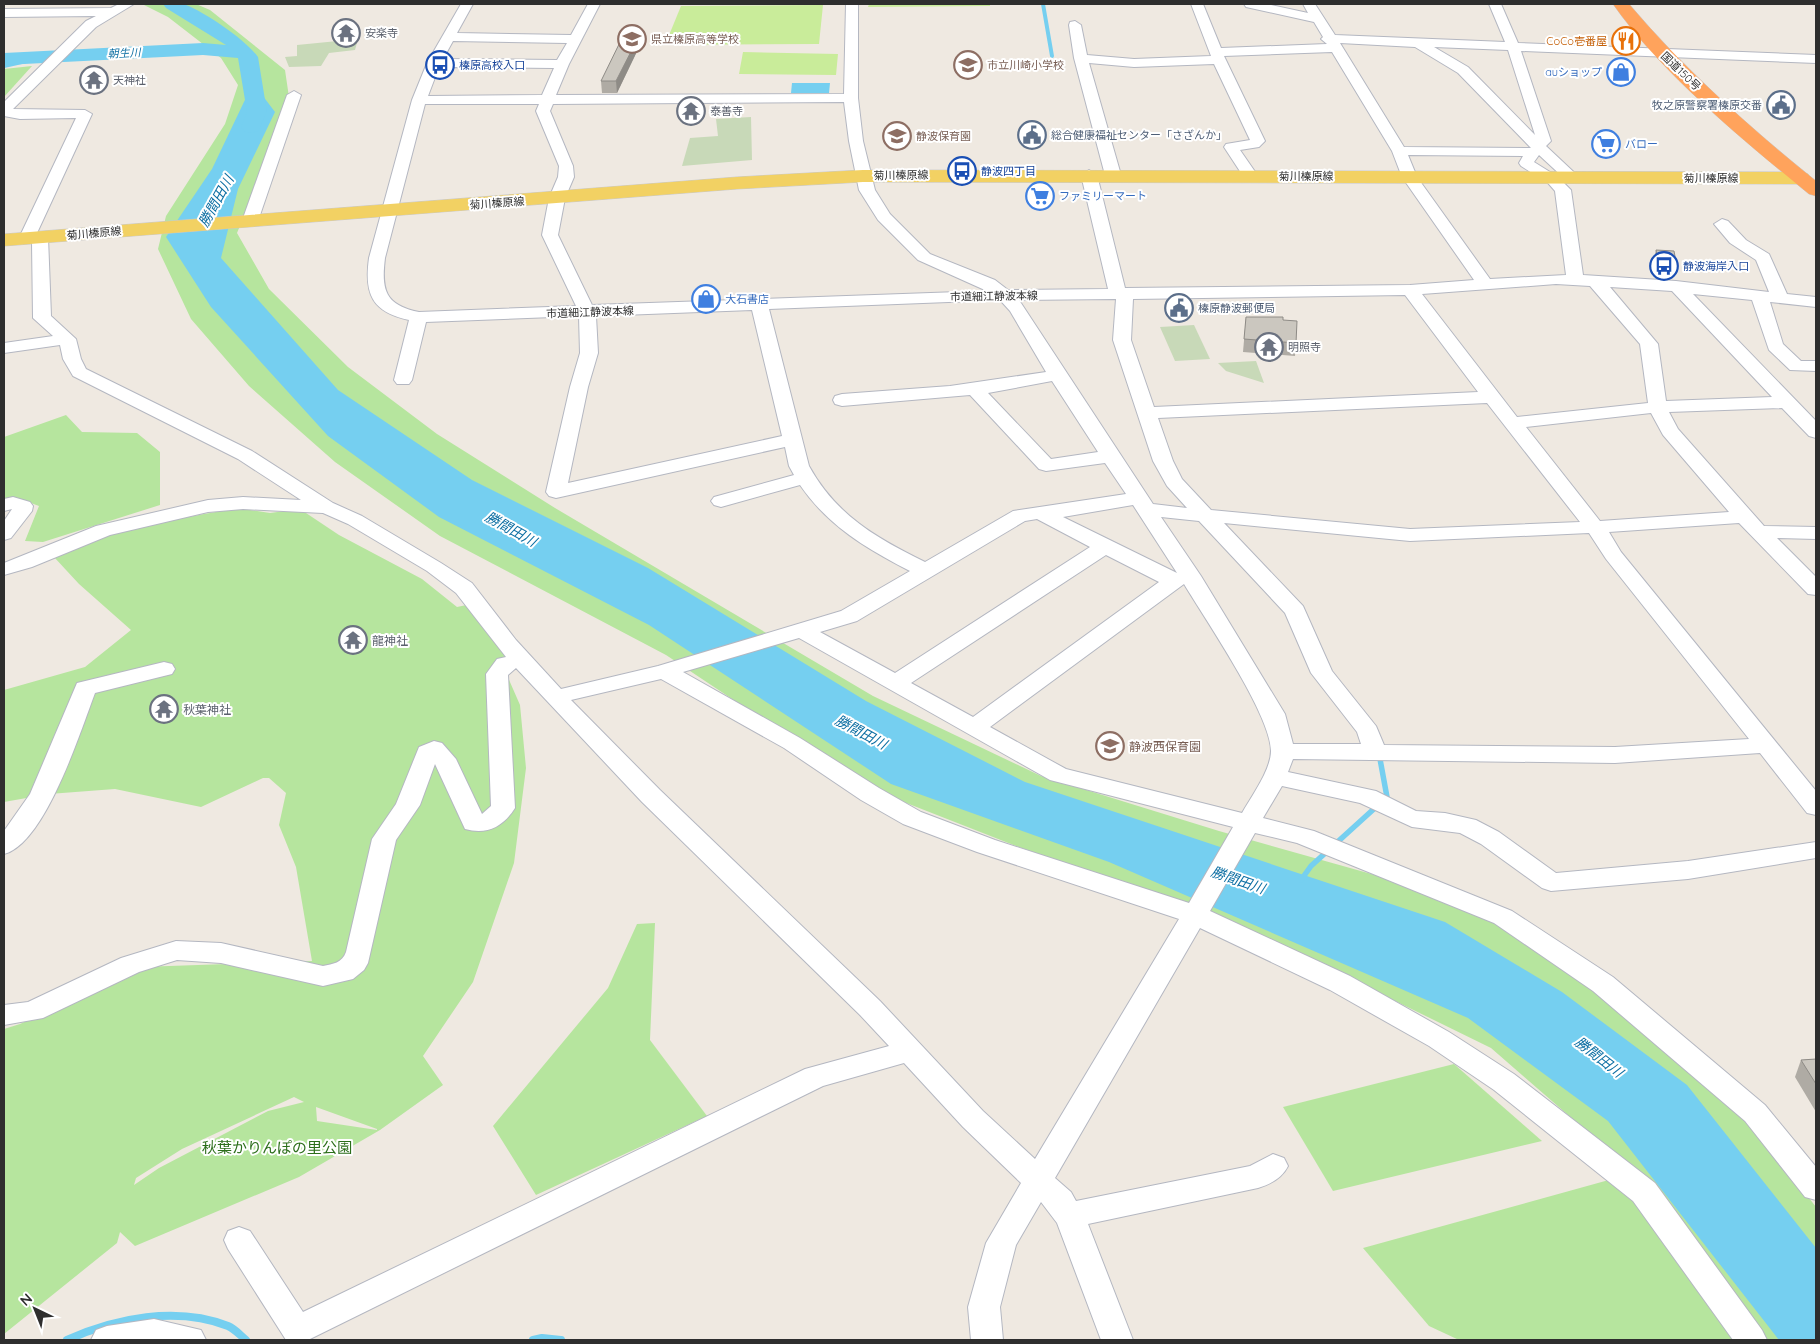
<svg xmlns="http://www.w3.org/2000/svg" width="1820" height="1344" font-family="Quicksand,'Noto Sans JP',sans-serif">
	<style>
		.green { fill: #b6e59e; fill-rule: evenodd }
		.cemetery { fill: #c8d9b8 }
		.pitch { fill: #c9ec9a }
		.water { fill: #75cff0 }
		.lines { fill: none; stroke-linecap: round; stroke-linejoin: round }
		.stream-far2 { stroke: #75cff0; stroke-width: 4 }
		.stream-far1 { stroke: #75cff0; stroke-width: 5.5 }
		.stream { stroke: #75cff0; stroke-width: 8 }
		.river { fill: #75cff0; fill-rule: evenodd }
		.minor-casing { stroke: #b4b7c1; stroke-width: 2 }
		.major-casing { stroke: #c9c9c9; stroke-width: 1 }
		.highway-casing { stroke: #c9c9c9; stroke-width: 1 }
		.minor { fill: #fff; fill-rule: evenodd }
		.major { fill: #f2d163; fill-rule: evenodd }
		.highway { fill: #ffa35c; fill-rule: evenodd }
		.wall { fill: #afaba4 }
		.shaded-wall { fill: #8e8b86 }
		.building { fill: #cbc7bf; stroke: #8e8b86 }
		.labels { text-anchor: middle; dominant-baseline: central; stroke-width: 4; stroke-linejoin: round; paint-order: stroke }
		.far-worship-label { font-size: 11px; fill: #5b616d; stroke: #fff; text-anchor: start }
		.far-education-label { font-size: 11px; fill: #785e54; stroke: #fff; text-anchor: start }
		.far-food-label { font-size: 11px; fill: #c56008; stroke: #fff; text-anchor: end }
		.far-water-label { font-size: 11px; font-style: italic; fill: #0d6fa3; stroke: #fff }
		.far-transit-label { font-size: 11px; fill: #164399; stroke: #fff; text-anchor: start }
		.far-street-label { font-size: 11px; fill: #2e2e2e; stroke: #fff }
		.far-shop-label { font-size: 11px; fill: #366cbe; stroke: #fff; text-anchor: start }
		.far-service-label { font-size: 11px; fill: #4e5e75; stroke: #fff; text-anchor: start }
		.worship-label { font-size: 12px; fill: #5b616d; stroke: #fff; text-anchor: start }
		.education-label { font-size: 12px; fill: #785e54; stroke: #fff; text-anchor: start }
		.water-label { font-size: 14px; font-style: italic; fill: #0d6fa3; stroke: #fff }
		.near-park-label { font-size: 15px; fill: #2c6e1b; stroke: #fff }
	</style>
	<rect width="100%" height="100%" fill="#efe9e1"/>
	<g class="green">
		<path d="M 142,4 L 196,4 L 210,10 L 285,70 L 290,104 L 237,233 L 269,289 L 348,367 L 437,434 L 555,508 L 873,696 L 1041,776 L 1219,831 L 1407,884 L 1513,932 L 1720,1083 L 1816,1207 L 1816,1340 L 1762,1340 L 1716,1276 L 1598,1141 L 1491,1048 L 1234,922 L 1016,846 L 863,786 L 666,655 L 440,536 L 335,462 L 249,386 L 191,319 L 158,249 L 166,216 L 225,124 L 238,85 L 221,58 L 168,17 Z"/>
		<path d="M 32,66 L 4,97 L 4,69 Z"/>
		<path d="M 66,415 L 82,432 L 137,433 L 160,452 L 160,505 L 43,542 L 25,541 L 39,506 L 15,497 L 4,502 L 4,437 Z"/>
		<path d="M 237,508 L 270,513 L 300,509 L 339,535 L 422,579 L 457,607 L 476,603 L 523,659 L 503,666 L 520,705 L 526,768 L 514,863 L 473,982 L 423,1056 L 443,1085 L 380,1130 L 299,1177 L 135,1246 L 120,1232 L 117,1243 L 4,1334 L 4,1029 L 20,1024 L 140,967 L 312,961 L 296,867 L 279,825 L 286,793 L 269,778 L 263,778 L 201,807 L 115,789 L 49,794 L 4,802 L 4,690 L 85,667 L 131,630 L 79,584 L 54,557 C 107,530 178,519 237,508 ZM 294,1097 L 304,1102 L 268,1111 L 159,1168 L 134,1185 L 136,1178 L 182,1149 ZM 316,1107 L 377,1129 L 377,1130 L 317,1121 Z"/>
		<path d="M 655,923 L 650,1040 L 707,1116 L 536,1195 L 493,1126 L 608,988 L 637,924 Z"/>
		<path d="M 1454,1064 L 1542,1141 L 1333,1191 L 1283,1107 Z"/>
		<path d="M 1616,1178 L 1742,1340 L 1459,1340 L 1429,1326 L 1363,1248 Z"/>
	</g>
	<g class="cemetery">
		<path d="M 358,39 L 355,50 L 329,53 L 321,66 L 289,67 L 285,57 L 297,56 L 297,45 Z"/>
		<path d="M 751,117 L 752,160 L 682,166 L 690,138 L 718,136 L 716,119 Z"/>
		<path d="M 1194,325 L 1210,359 L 1175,361 L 1160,327 Z"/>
		<path d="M 1256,361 L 1264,383 L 1226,371 L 1218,363 Z"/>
	</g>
	<g class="pitch">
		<path d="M 869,4 L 990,4 L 990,6 L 868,7 Z"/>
		<path d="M 823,5 L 819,44 L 665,45 L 681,6 Z"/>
		<path d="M 743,52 L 838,54 L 836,75 L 739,74 Z"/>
	</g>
	<g class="water">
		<path d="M 253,83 L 275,112 L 238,189 L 221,258 L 338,390 L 472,480 L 648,568 L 866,701 L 1025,782 L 1445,922 L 1562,992 L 1687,1085 L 1816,1248 L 1816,1340 L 1779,1340 L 1608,1121 L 1468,1018 L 1109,862 L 891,784 L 649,625 L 439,517 L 328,436 L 211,307 L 166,237 L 212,169 Z"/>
		<path d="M 792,83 L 830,83 L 829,93 L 791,93 Z"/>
	</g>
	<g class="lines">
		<g class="stream-far2">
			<path d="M 1043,4 L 1052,56"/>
			<path d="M 4,66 L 44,57"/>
		</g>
		<path class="stream-far1" d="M 1301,880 L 1311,866 L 1387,797 L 1380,759"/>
		<g class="stream">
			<path d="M 67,1340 C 115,1318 177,1306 228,1326 C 235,1329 240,1335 246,1340"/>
			<path d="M 533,1340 L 542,1338 L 561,1340"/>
		</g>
		<path class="river" d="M 163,4 C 169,4 180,2 186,5 C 206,13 245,39 258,57 L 267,112 L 258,131 L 251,133 L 244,131 L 241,127 L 247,112 L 238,58 L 203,55 L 4,65 L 4,53 L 203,43 L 226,45 L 166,8 Z"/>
		<defs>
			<g id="minor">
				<path d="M 119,4 L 134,4 L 96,27 L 13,109 L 85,110 L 92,114 L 37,233 L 46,234 L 48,237 L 51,316 L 76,339 L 81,359 L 86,369 L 252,451 L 333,503 L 362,516 L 441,563 L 472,583 L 516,640 L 561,689 L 658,666 L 841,611 L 910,571 C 867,549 828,526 800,485 L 721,507 L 714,505 L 711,501 L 714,497 L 794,475 L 789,466 L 785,447 L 556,498 L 549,496 L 546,492 L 570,387 L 580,353 L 579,316 L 426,322 L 412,380 L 409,384 L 397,384 L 394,380 L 409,320 C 372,312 364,294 369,258 L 412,100 L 427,63 L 461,4 L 473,4 L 457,33 L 571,35 L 588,4 L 600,4 L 569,64 L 556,95 L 844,94 L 846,4 L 858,4 L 858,98 L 863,141 L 875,190 L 890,214 L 930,254 L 995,280 L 1008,290 L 1108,289 L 1081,175 L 1089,170 L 1097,175 L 1125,288 L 1410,285 L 1474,280 L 1402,177 L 1392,151 L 1332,52 L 1224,56 L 1265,141 L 1259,147 L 1240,150 L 1258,176 L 1250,181 L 1245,179 L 1224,147 L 1226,144 L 1250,140 L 1214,64 L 1134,67 L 1089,63 L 1121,175 L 1113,180 L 1105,175 L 1074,58 L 1069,25 L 1070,22 L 1075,21 L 1081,25 L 1087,55 L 1134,59 L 1211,56 L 1191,4 L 1203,4 L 1221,48 L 1327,44 L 1321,39 L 1323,37 L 1314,22 L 1246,7 L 1244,4 L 1266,4 L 1308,13 L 1303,4 L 1315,4 L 1335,35 L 1505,42 L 1489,4 L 1501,4 L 1518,43 L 1816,55 L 1816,63 L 1521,51 L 1551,141 L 1546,146 L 1579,177 L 1576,180 L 1566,180 L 1539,155 L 1534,162 L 1558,177 L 1571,190 L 1583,275 L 1676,281 L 1769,292 L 1756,260 L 1730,243 L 1714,224 L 1722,219 L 1728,221 L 1746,240 L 1769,254 L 1787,294 L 1816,297 L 1816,307 L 1770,302 L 1783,344 L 1801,361 L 1816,361 L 1816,371 L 1790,370 L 1769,350 L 1752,300 L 1693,294 L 1816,421 L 1816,438 L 1809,436 L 1782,408 L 1669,412 L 1678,429 L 1764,526 L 1816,527 L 1816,539 L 1777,538 L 1816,577 L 1816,595 L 1808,594 L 1739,523 L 1609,532 L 1621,552 L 1816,791 L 1816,815 L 1807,813 L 1760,753 L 1615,763 L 1293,759 L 1288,772 L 1376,791 L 1416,811 L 1445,813 L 1476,820 L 1499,832 L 1556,873 L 1688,861 L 1816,842 L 1816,858 L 1688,879 L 1551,891 L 1542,888 L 1481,844 L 1460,833 L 1412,827 L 1360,803 L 1282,786 L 1263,818 L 1314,831 L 1512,911 L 1613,977 L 1765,1105 L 1816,1167 L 1816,1200 L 1805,1197 L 1745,1121 L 1593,991 L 1494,923 L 1297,843 L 1255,833 L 1210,911 L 1350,976 L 1449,1032 L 1514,1074 L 1655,1183 L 1762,1330 L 1767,1340 L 1733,1340 L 1633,1201 L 1494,1090 L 1429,1046 L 1330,990 L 1200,928 L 1055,1178 L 1071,1192 L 1076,1201 L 1250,1166 L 1273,1154 L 1284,1158 L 1288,1166 C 1282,1178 1271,1184 1258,1188 L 1088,1224 L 1133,1340 L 1101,1340 L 1057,1223 L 1041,1202 L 1016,1245 L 1000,1307 L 1003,1340 L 971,1340 L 968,1307 L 986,1243 L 1021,1183 L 963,1127 L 904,1063 L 823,1086 L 308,1340 L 286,1340 L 228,1249 L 224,1240 L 228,1231 L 239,1227 L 250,1231 L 303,1312 L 805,1069 L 889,1046 L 860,1015 L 642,802 L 516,668 L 508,675 L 515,808 C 503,827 487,835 465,829 L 435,764 L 420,805 L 396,840 L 368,963 L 364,970 L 353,979 L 323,986 L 221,963 L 177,960 L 139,972 L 43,1018 L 4,1025 L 4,1005 L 28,1002 L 121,958 L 176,941 L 221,943 L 323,966 C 333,964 342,963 346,952 L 372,839 L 396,804 L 419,747 L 434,741 L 442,743 L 456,759 L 482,814 L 491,806 L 486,674 L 497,659 L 506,657 L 456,593 L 427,571 L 348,524 L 323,513 L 243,509 L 208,512 L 110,535 L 32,567 L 4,575 L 4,563 L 96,526 L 208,500 L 243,497 L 301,500 L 238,459 L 73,376 L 63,359 L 60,345 L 4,353 L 4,343 L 53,336 L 33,318 L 32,242 L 21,241 L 19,238 L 76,118 L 20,119 L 4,116 L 4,102 L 86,21 L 96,16 L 4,17 L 4,9 L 111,8 ZM 453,41 L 567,43 L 557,60 L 443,59 ZM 1340,43 L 1415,47 L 1458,73 L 1531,148 L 1404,147 ZM 1434,47 L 1508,50 L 1535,135 L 1468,67 ZM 439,67 L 554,68 L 542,95 L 428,96 ZM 844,102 L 849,141 L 859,190 L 878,220 L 918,260 L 987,291 L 592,305 L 558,235 L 565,198 L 574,177 L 573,166 L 550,111 L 553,104 ZM 425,104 L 539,104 L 536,111 L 559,166 L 558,177 L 549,198 L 542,235 L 576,306 L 419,312 C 385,305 381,290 385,258 ZM 1408,155 L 1523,156 L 1519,163 L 1521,166 L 1548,183 L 1555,191 L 1566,275 L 1490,279 L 1417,177 ZM 1556,284 L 1590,286 L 1640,344 L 1648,403 L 1517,417 L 1422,294 ZM 1610,287 L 1672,291 L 1772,397 L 1666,401 L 1658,344 ZM 1405,295 L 1478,392 L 1154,407 L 1131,340 L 1133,299 ZM 1116,299 L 1113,340 L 1153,461 L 1167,486 L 1187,508 L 1153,504 L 1019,300 ZM 1000,300 L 1010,311 L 1046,372 L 950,386 L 842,394 L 835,396 L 833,400 L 835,404 L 842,406 L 970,395 L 1039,469 L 1046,471 L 1105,463 L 1126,494 L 1013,511 L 925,562 C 876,538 836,515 809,466 L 769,309 ZM 752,310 L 782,436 L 568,483 L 588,387 L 598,353 L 596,316 ZM 1052,381 L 1098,452 L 1051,459 L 988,393 ZM 1487,403 L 1580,522 L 1410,529 L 1211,510 L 1182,479 L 1173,461 L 1158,418 ZM 1651,413 L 1663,435 L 1729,512 L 1600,521 L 1526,427 ZM 1133,505 L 1177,573 L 1063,517 ZM 1161,517 L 1199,521 L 1285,613 L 1311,673 L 1357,732 L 1361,744 L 1293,744 L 1285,714 L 1201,576 ZM 1037,519 L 1090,547 L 895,673 L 820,632 L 857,621 L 1025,521 ZM 1224,523 L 1410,541 L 1589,533 L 1606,559 L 1749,739 L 1615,747 L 1384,745 L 1376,726 L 1332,671 L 1303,606 ZM 1106,555 L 1159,582 L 973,717 L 911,683 ZM 1184,584 C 1205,619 1271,715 1271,751 C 1271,770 1251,797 1242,813 L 1066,769 L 990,727 ZM 799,638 L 1050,780 L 1233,827 L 1189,903 L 995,840 L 921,812 L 879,788 L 800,738 L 683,672 ZM 661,679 L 784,748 L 861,800 L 903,824 L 977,852 L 1179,919 L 1035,1159 L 983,1111 L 880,1001 L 660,790 L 571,700 Z"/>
				<path d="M 294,91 L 301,95 L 258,221 L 256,224 L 244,224 L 242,221 L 287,95 Z"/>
				<path d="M 13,497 L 30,502 L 33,506 L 32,511 L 11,538 L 4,540 L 4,521 L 12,509 L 4,511 L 4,499 Z"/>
				<path d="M 164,662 L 172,664 L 175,669 L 172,674 L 95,693 C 81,730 45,844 4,854 L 4,831 L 30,794 L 77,683 Z"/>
				<path d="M 154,1319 L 201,1330 L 206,1340 L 91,1340 L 96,1330 L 107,1326 Z"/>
			</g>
			<path id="major" d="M 863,170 L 1801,172 L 1808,174 L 1810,178 L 1808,182 L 1801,184 L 863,182 L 737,189 L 4,246 L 4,234 L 737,177 Z"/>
			<path id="highway" d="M 1613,4 L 1629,4 C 1685,70 1749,127 1816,181 L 1816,196 L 1809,194 C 1743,140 1662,74 1613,4 Z"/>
		</defs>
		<use href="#minor" class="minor-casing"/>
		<use href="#major" class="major-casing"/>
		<use href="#highway" class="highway-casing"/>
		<use href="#minor" class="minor"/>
		<use href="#major" class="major"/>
		<use href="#highway" class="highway"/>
	</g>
	<g class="wall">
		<path d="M 642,30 L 642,41 L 617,93 L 602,93 L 601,81 Z"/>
		<path d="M 1656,250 L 1677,267 L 1675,275 L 1656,274 L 1654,258 Z"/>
		<path d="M 1246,317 L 1283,320 L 1296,343 L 1295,356 L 1243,352 Z"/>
		<path d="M 1816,1059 L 1816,1112 L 1795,1077 L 1801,1060 Z"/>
	</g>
	<path class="shaded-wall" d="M 642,30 L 642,41 L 617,93 L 616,81 Z"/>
	<g class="building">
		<path d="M 626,30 L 642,30 L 616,81 L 601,81 Z"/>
		<path d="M 1656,250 L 1674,251 L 1677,267 L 1659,265 Z"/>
		<path d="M 1246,317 L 1283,317 L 1283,320 L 1297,321 L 1296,343 L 1244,339 Z"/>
		<path d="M 1816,1059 L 1816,1084 L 1801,1060 Z"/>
	</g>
	<defs>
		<symbol id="temple-ring" viewBox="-11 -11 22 22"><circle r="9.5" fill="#fff" stroke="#6b7280" stroke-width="1.5"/><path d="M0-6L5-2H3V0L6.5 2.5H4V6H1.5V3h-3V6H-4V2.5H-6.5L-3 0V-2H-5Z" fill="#6b7280"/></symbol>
		<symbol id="school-ring" viewBox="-11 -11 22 22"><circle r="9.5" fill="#fff" stroke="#8d6e63" stroke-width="1.5"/><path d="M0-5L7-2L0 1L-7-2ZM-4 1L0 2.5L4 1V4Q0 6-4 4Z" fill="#8d6e63"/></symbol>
		<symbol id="restaurant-ring" viewBox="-11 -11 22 22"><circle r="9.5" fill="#fff" stroke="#e8710a" stroke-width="1.5"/><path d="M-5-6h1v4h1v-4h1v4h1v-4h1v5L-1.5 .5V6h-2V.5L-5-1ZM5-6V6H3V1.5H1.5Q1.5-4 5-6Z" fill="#e8710a"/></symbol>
		<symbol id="bus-ring" viewBox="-11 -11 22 22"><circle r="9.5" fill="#fff" stroke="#1a4fb4" stroke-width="1.5"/><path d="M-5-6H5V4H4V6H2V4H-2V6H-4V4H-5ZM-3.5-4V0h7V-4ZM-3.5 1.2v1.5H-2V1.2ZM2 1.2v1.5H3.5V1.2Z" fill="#1a4fb4"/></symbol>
		<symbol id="shop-ring" viewBox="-11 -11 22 22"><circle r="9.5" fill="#fff" stroke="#3f7fe0" stroke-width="1.5"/><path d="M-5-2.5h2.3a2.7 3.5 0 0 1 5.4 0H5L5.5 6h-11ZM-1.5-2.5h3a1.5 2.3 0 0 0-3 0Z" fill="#3f7fe0"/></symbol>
		<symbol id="civic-ring" viewBox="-11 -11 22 22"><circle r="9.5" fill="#fff" stroke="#5c6f8a" stroke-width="1.5"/><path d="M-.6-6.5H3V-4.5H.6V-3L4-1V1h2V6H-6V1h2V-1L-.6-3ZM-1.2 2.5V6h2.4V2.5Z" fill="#5c6f8a"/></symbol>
		<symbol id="supermarket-ring" viewBox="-11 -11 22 22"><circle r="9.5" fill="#fff" stroke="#3f7fe0" stroke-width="1.5"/><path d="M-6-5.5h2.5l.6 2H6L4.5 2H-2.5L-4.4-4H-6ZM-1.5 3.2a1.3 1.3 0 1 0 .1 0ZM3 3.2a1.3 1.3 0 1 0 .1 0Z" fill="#3f7fe0"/></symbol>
	</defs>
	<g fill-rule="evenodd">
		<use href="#temple-ring" x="330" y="17" width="32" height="32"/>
		<use href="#school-ring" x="616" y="23" width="32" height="32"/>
		<use href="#restaurant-ring" x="1610" y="25" width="32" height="32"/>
		<use href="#bus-ring" x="424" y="49" width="32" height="32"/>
		<use href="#school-ring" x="952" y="49" width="32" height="32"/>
		<use href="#shop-ring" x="1605" y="56" width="32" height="32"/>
		<use href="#temple-ring" x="78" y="64" width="32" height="32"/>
		<use href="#civic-ring" x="1765" y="89" width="32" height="32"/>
		<use href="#temple-ring" x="675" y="95" width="32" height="32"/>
		<use href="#civic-ring" x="1016" y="119" width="32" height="32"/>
		<use href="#school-ring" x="881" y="120" width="32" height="32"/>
		<use href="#supermarket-ring" x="1590" y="128" width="32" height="32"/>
		<use href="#bus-ring" x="946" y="155" width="32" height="32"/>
		<use href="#supermarket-ring" x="1024" y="180" width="32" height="32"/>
		<use href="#bus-ring" x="1648" y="250" width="32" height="32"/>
		<use href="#shop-ring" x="690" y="283" width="32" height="32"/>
		<use href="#civic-ring" x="1163" y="292" width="32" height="32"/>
		<use href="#temple-ring" x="1253" y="331" width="32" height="32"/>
		<use href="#temple-ring" x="337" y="624" width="32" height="32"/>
		<use href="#temple-ring" x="148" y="693" width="32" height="32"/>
		<use href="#school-ring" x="1094" y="730" width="32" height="32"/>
	</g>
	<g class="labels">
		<g class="far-worship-label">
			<text x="365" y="33">安楽寺</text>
			<text x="113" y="80">天神社</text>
			<text x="710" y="111">泰善寺</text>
			<text x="1288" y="347">明照寺</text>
		</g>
		<g class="far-education-label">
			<text x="651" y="39">県立榛原高等学校</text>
			<text x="987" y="65">市立川崎小学校</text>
			<text x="916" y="136">静波保育園</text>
		</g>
		<g class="far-food-label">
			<text x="1607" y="41">CoCo壱番屋</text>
		</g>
		<g class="far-water-label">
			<text transform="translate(124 53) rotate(-3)">朝生川</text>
		</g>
		<g class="far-transit-label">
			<text x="459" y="65">榛原高校入口</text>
			<text x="981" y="171">静波四丁目</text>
			<text x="1683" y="266">静波海岸入口</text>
		</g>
		<g class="far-street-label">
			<text transform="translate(1681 71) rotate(44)">国道150号</text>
			<text transform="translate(901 175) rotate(-1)">菊川榛原線</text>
			<text x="1306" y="176">菊川榛原線</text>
			<text x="1711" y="178">菊川榛原線</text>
			<text transform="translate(497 203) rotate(-4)">菊川榛原線</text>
			<text transform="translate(94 233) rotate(-5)">菊川榛原線</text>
			<text transform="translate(994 296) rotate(-1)">市道細江静波本線</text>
			<text transform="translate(590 312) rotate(-2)">市道細江静波本線</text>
		</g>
		<g class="far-shop-label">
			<text x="1602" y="72" text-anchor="end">auショップ</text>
			<text x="1625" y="144">バロー</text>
			<text x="1059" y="196">ファミリーマート</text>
			<text x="725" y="299">大石書店</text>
		</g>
		<g class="far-service-label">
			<text x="1762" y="105" text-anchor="end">牧之原警察署榛原交番</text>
			<text x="1051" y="135">総合健康福祉センター「さざんか」</text>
			<text x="1198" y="308">榛原静波郵便局</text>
		</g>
		<g class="worship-label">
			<text x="372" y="640">龍神社</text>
			<text x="183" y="709">秋葉神社</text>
		</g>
		<g class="education-label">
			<text x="1129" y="746">静波西保育園</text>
		</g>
		<g class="water-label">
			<text transform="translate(216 201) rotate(-61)">勝間田川</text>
			<text transform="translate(511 529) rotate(29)">勝間田川</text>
			<text transform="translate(861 732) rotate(28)">勝間田川</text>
			<text transform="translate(1238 880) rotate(19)">勝間田川</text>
			<text transform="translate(1599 1057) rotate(38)">勝間田川</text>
		</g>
		<g class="near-park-label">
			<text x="277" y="1147">秋葉かりんぽの里公園</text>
		</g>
	</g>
	<rect width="1820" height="1344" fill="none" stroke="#2e2e2e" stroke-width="10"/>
	<g transform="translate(35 1309) rotate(317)" stroke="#ffffff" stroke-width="4" paint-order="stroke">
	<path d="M0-4L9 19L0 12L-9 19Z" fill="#2e2e2e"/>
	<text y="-8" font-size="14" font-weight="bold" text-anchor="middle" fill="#2e2e2e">N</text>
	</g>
</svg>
